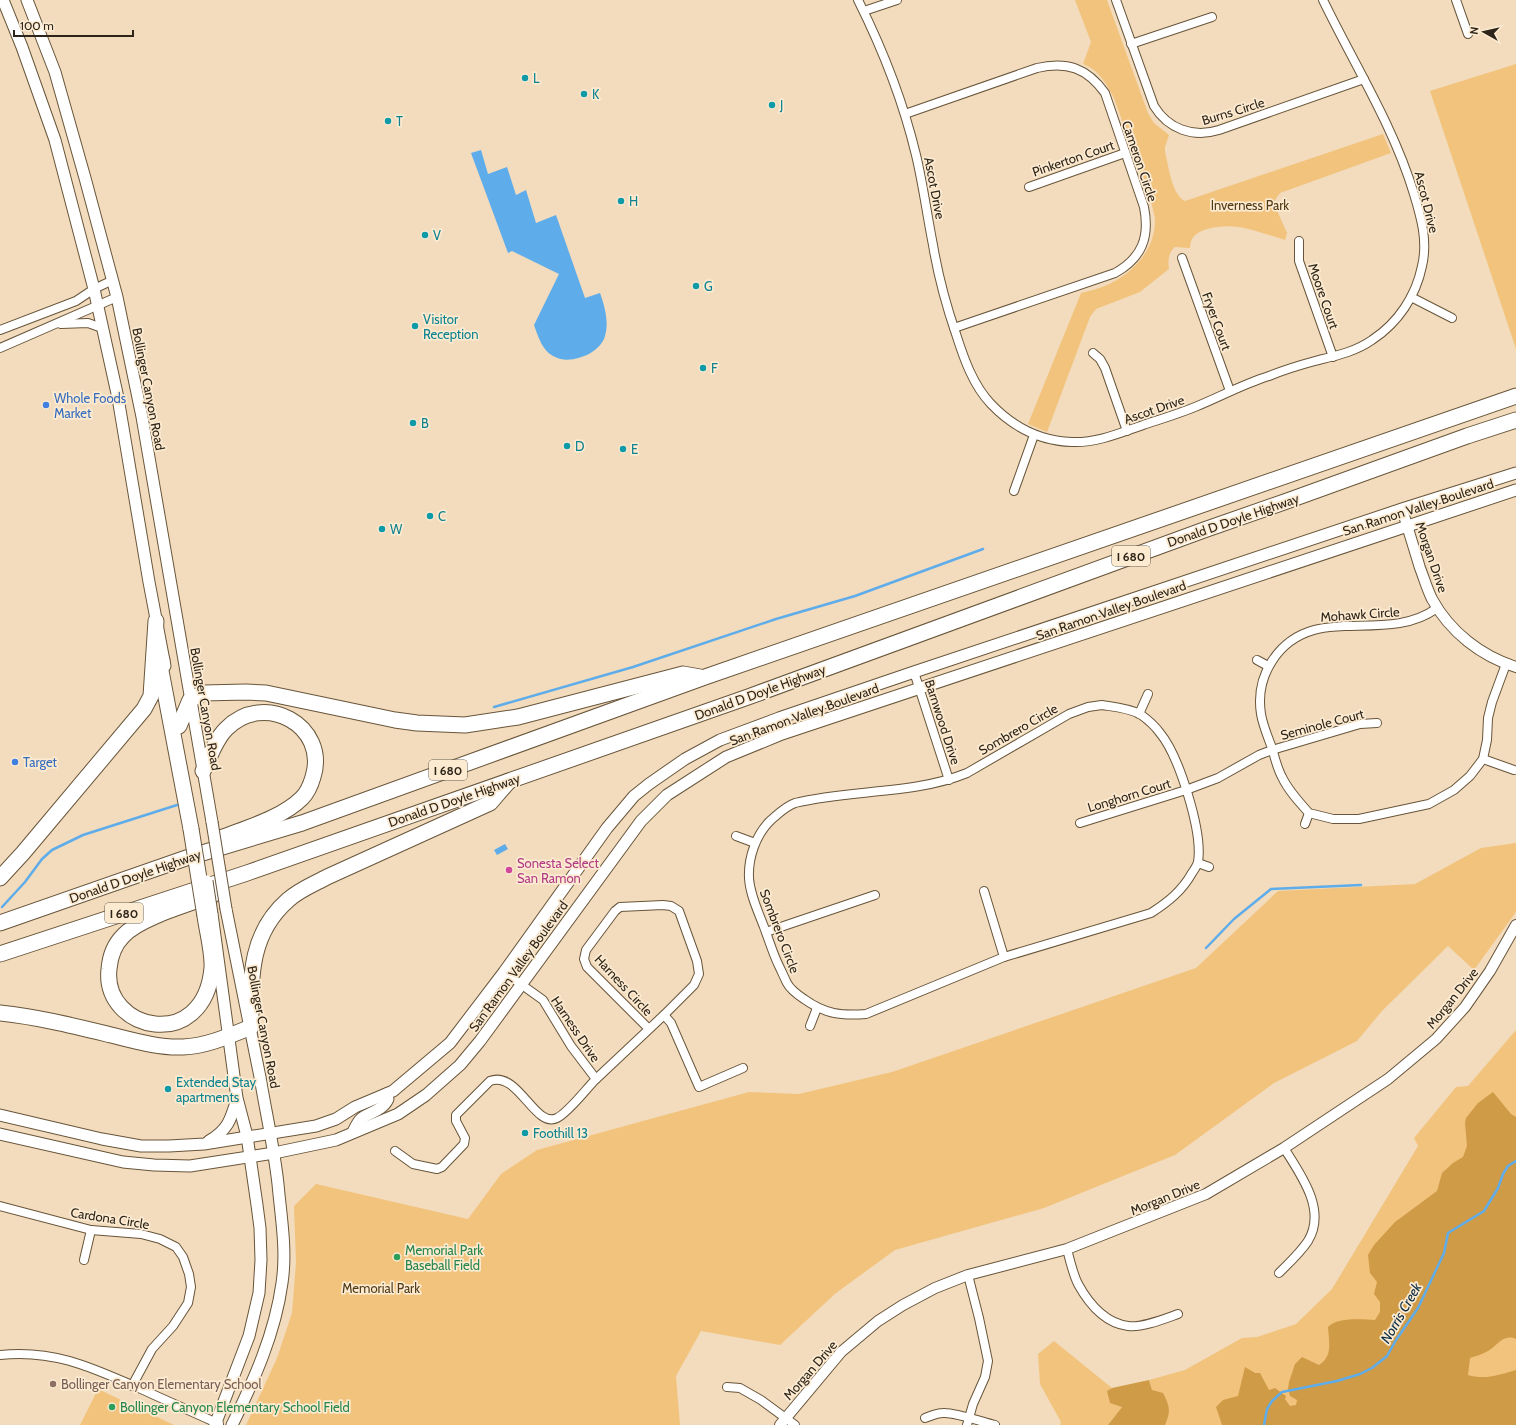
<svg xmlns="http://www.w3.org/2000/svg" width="1516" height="1425" font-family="Cabin,sans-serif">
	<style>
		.green { fill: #f2c37d }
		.forest { fill: #cf9b47 }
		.water { fill: #5facea }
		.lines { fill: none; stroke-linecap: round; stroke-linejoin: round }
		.stream { stroke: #5facea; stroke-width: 2.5 }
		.minor-casing { stroke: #68553a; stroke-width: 10 }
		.tertiary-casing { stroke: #68553a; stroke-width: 12 }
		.secondary-casing { stroke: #68553a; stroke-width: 13 }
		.motorway-casing { stroke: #68553a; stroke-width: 17 }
		.minor { stroke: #fff; stroke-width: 8 }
		.tertiary { stroke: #fff; stroke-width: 10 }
		.secondary { stroke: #fff; stroke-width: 11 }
		.motorway { stroke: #fff; stroke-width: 15 }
		.secondary-bridge-casing { stroke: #68553a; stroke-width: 13; stroke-linecap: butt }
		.motorway-bridge-casing { stroke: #68553a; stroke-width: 17; stroke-linecap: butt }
		.secondary-bridge { stroke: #fff; stroke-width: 11 }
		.motorway-bridge { stroke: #fff; stroke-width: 15 }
		.culture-dot { fill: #0f9aa8; stroke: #fcead1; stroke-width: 1.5 }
		.shop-dot { fill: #3f7fe0; stroke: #fcead1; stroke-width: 1.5 }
		.hotel-dot { fill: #d1479c; stroke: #fcead1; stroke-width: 1.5 }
		.leisure-dot { fill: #2e9e5b; stroke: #fcead1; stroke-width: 1.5 }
		.education-dot { fill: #8d6e63; stroke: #fcead1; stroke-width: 1.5 }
		.labels { text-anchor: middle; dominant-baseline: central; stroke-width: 3.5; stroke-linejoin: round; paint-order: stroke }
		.shield { fill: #fcead1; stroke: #6b6050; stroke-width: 1 }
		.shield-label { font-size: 12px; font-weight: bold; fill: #2d2519 }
		.culture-label { font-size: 13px; fill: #0d838f; stroke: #fcead1; text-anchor: start }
		.street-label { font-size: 13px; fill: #2d2519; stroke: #fcead1 }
		.park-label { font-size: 13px; fill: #513b17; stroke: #fcead1 }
		.shop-label { font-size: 13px; fill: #366cbe; stroke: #fcead1; text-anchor: start }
		.hotel-label { font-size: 13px; fill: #b23c85; stroke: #fcead1; text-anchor: start }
		.leisure-label { font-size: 13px; fill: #27864d; stroke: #fcead1; text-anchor: start }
		.education-label { font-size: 13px; fill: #785e54; stroke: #fcead1; text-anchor: start }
		.water-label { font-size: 14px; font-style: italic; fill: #0a2c44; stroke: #fcead1 }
	</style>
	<rect width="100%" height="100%" fill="#f2dcbd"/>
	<g class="green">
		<path d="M 1075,0 L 1107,0 L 1148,113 L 1154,123 L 1169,135 L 1165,147 L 1165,152 C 1169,166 1171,194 1185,201 L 1383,134 L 1391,153 L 1280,193 L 1275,200 L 1275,206 L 1287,233 L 1285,240 C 1257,232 1236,221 1207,229 C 1197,232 1190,237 1190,248 L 1175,247 C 1168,253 1168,261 1169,269 L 1140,292 L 1096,309 L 1090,317 L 1047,432 L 1028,424 L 1081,293 C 1089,291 1097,289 1105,286 C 1131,275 1155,251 1155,221 C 1155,216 1153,210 1152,205 L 1114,98 C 1106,83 1099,70 1083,64 L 1091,42 Z"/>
		<path d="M 1516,64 L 1516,349 L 1430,91 Z"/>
		<path d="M 1516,843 L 1516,912 L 1474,970 L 1448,946 L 1382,1011 L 1357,1041 L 1274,1083 L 1175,1155 L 1044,1208 L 895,1250 L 836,1293 L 780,1345 L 701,1331 L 676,1376 L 680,1425 L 246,1425 L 277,1358 L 292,1313 L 296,1263 L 294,1206 L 316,1184 L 468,1219 L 501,1174 L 537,1150 L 749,1092 L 799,1094 L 892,1072 L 1196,968 L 1278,891 L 1415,884 L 1481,848 Z"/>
		<path d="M 1516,1030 L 1516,1425 L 1137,1425 L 1152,1390 L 1149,1380 L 1185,1370 L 1242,1338 L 1257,1337 L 1296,1324 L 1332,1289 L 1418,1146 L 1414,1138 L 1456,1087 L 1468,1086 Z"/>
		<path d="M 1054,1341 L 1112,1388 L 1107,1391 L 1122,1407 L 1108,1425 L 1060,1425 L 1061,1422 L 1040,1384 L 1038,1354 Z"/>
		<path d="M 98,1389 L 174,1425 L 80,1425 Z"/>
	</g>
	<g class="forest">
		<path d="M 1493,1092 L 1511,1114 L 1516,1117 L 1516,1339 C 1503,1333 1497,1346 1488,1351 C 1483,1354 1476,1356 1470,1358 L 1468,1375 C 1484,1380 1500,1375 1516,1370 L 1516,1425 L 1222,1425 L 1216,1407 L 1223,1400 L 1238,1396 L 1245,1367 L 1255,1373 L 1260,1373 L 1269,1390 L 1275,1388 L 1286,1396 L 1285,1399 L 1290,1406 L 1296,1405 L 1297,1400 L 1290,1396 L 1288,1389 L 1289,1382 L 1295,1364 L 1302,1357 L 1319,1365 C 1333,1356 1329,1342 1328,1327 C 1336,1317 1363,1319 1375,1320 L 1380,1312 L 1380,1302 L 1374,1294 L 1377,1282 L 1370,1273 L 1368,1255 L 1374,1245 L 1395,1222 L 1437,1191 L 1442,1173 L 1453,1163 L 1463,1157 L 1467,1146 L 1465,1123 L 1466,1118 L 1478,1103 Z"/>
		<path d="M 1149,1380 L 1152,1390 L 1163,1393 C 1170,1407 1171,1411 1165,1425 L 1108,1425 L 1122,1407 L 1110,1403 L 1107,1391 L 1112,1388 Z"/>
	</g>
	<g class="water">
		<path d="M 481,150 L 488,174 L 507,167 L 516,195 L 526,190 L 536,223 L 556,215 L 585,298 L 600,293 C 605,307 609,322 605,336 C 600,354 569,366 553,356 C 542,350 538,336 534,325 L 559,274 L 512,251 L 508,253 L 471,153 Z"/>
		<path d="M 505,844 L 508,849 L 497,855 L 494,850 Z"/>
	</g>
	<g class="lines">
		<g class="stream">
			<path d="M 494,707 L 633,667 L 776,619 L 855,596 L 983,549"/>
			<path d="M 2,907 L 25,882 L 42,859 L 52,850 L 83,835 L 177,805"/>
			<path d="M 1206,948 L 1234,919 L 1271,889 L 1361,885"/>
			<path d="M 1264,1425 L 1267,1409 L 1272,1401 L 1282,1392 L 1337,1381 L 1360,1374 L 1372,1368 L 1387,1356 L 1396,1340 L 1418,1308 L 1444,1253 L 1448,1233 L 1484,1211 L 1498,1188 L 1503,1174 L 1508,1166 L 1516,1161"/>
		</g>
		<defs>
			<g id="minor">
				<path d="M 858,0 C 883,50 903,101 916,155 C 923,184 927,215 933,245 C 938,275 946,305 956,334 C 964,359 973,385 991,404 C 1013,427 1041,441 1072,442 C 1097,443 1120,433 1143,425 C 1161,419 1178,414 1195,407 C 1220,397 1243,384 1269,376 C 1284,370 1300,365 1315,361 C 1335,356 1355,352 1372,340 C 1398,323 1416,296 1422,266 C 1428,241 1421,217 1414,194 C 1393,125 1354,64 1323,0"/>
				<path d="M 1116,0 L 1154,106 C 1168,129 1193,138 1219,130 L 1364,79"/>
				<path d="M 1456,0 L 1468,34"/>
				<path d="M 864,11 L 897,0"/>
				<path d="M 1131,44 L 1212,17"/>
				<path d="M 905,114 L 1037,68 C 1067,61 1087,68 1105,93 L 1144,207 C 1150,237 1142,258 1115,273 L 954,328"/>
				<path d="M 1029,187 L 1125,153"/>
				<path d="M 1299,241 L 1299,261 L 1333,357"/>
				<path d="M 1182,258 L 1230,391"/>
				<path d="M 1411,297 L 1452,318"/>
				<path d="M 61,324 L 88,323 L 102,328"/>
				<path d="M 0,330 L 76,301 L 94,289 L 113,280"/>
				<path d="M 0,348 L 117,297"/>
				<path d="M 1093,353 L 1100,359 L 1105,368 L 1127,431"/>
				<path d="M 1014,491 L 1034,435"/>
				<path d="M 1437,608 C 1410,628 1376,625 1344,626 C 1334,627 1324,627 1314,630 C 1278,640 1255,676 1261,714 C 1263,726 1268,737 1272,748 C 1275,758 1277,768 1282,777 C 1288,790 1299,802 1309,813 L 1333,819 L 1359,819 L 1429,804 L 1454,790 L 1470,776 L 1483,759 L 1487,740 L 1488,718 L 1492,702 L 1506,664"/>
				<path d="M 1257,660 L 1268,666"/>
				<path d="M 914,672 L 949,780"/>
				<path d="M 1102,705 C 1115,707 1128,708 1140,714 C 1147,719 1155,726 1160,733 C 1179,756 1203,832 1198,862 C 1197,866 1194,870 1192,873 C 1182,891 1168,902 1151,913 L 1004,957 L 866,1014 C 841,1016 825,1014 804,999 C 798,995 790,989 787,983 C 784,977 782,972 779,966 C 773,954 769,940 764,927 C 758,911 750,895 749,878 C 748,858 756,834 771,820 C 778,814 786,806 795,803 C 851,789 913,795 967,773 L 1069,714 L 1088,707 Z"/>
				<path d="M 1139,714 L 1148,694"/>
				<path d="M 1483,759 L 1514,770"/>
				<path d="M 1080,823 L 1186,790 L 1218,778 L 1259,755 L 1272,750 L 1360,724 L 1377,723"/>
				<path d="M 1305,824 L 1309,813"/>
				<path d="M 736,836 L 755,843"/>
				<path d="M 1198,863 L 1209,867"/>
				<path d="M 984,891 L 1004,957"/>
				<path d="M 766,932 L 875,895"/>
				<path d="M 664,1015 L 671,1023 L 699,1087 L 743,1068"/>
				<path d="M 810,1026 L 817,1008"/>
				<path d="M 596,1079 L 664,1015 L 694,985 L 699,974 L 697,961 L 679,911 L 671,906 L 663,905 L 620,907 L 615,911 L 586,950 L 584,959 L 587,967 L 649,1029"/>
				<path d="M 395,1151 L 413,1164 L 437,1169 L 442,1167 L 464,1144 L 465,1138 L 456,1121 L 456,1115 L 490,1081 C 518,1070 535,1129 557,1118 C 569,1112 586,1089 596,1079 L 571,1046 L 543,1000 L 504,972"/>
				<path d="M 0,1206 L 91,1230 L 141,1234 L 160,1239 L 176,1247 L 183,1257 L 189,1274 L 191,1287 L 188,1303 L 173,1326 L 152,1349 L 132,1386"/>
				<path d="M 1067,1249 C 1070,1261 1073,1274 1078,1284 C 1089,1304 1105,1323 1128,1326 C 1142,1328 1164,1319 1178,1314"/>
				<path d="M 84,1260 L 91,1230"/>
				<path d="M 1279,1273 C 1289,1263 1300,1253 1308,1241 C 1327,1210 1301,1175 1284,1148"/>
				<path d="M 0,1355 C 54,1349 93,1368 141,1389 C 167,1401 193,1412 219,1424"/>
				<path d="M 727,1387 L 740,1388 L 761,1400 L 795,1425"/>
				<path d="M 925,1418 C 931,1416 936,1413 943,1413 C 955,1412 982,1422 995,1425"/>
				<path d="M 967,1425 L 973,1404 L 985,1377 L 988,1361 L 979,1318 L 968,1275"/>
			</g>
			<g id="tertiary">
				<path d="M 1402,509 C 1408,529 1414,548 1420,568 C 1424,578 1427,589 1432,599 C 1450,632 1481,656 1516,667"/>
				<path d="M 780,1425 L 841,1352 L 878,1321 L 903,1305 L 935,1288 L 968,1275 L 1067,1249 L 1206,1194 L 1284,1148 L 1388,1079 L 1436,1039 L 1465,1007 L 1490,971 L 1516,925"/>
			</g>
			<g id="secondary">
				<path d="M 3,0 L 22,47 L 55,140 L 94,289 L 118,398 L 149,582 L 165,666"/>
				<path d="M 27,0 L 55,72 L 85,178 L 117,297 L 142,417 L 212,822"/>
				<path d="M 226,909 C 237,965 249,1021 260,1077 C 266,1113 274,1148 278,1184 C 281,1218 287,1250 282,1283 C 275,1334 254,1380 232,1425"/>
				<path d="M 212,914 L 237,1098 L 247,1136 L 257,1205 L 260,1228 L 261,1260 L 259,1293 L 249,1336 L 215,1425"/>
				<path d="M 0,1115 L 102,1139 L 141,1146 L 169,1146 L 204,1144 L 316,1126 L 336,1119 L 355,1107 L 393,1091 L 450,1043 L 504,972 L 607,828 L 634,796 L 649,784 L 685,759 L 720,740 L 779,718 L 914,672 L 1402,509 L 1516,473"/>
				<path d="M 353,1132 C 355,1128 358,1121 362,1118 C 371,1112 383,1110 388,1099 L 386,1094"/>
				<path d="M 0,1134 L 123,1162 L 154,1165 L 190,1166 L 274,1153 L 336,1140 L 398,1114 L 426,1095 L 460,1065 L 480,1041 L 641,821 L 667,795 L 726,757 L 782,734 L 1516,490"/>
				<path d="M 209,1141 C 228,1130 231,1119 237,1099"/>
			</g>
			<g id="motorway">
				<path d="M 162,660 L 161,671 L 191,829"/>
				<path d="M 179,726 L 190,700 L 203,693 L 246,692 L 266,693 L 395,720 L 417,723 L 465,725 L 518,717 L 683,674 L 700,677"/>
				<path d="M 203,771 C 210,757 215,740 226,729 C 264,690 329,726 313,777 C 311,784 308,792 302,798 C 282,818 246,828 221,838"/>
				<path d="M 0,878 L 23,853 L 144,709 L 151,696 L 156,621"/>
				<path d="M 205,916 C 207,931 213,953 212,968 C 204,1054 102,1031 109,969 C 110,957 114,945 123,936 C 139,918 189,904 213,895"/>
				<path d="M 0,923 L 189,857 L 302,823 L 705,677 L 1516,396"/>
				<path d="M 0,954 L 247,873 L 748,697 L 1204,530 L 1287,501 L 1467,436 L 1516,420"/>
				<path d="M 0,1013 C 38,1017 74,1026 111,1035 C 135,1041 159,1048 183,1047 C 207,1046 229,1036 251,1027 C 251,980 248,935 288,900 C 299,890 314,884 327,877 L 490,803 L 509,781"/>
			</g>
		</defs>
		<use href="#minor" class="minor-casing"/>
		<use href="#tertiary" class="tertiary-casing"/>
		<use href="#secondary" class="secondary-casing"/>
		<use href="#motorway" class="motorway-casing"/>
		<use href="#minor" class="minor"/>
		<use href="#tertiary" class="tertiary"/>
		<use href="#secondary" class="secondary"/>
		<use href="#motorway" class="motorway"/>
		<defs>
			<g id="secondary-bridge">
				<path d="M 212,822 L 226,909"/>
				<path d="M 207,881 L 212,914"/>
			</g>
			<path id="motorway-bridge" d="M 191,829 L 205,916"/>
		</defs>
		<use href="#secondary-bridge" class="secondary-bridge-casing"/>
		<use href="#motorway-bridge" class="motorway-bridge-casing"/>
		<use href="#secondary-bridge" class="secondary-bridge"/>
		<use href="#motorway-bridge" class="motorway-bridge"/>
	</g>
	<g class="culture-dot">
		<circle cx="525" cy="78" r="4"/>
		<circle cx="584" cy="94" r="4"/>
		<circle cx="772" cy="105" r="4"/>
		<circle cx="388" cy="121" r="4"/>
		<circle cx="621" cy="201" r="4"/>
		<circle cx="425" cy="235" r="4"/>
		<circle cx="696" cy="286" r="4"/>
		<circle cx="415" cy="326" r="4"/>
		<circle cx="703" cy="368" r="4"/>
		<circle cx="413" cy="423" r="4"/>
		<circle cx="567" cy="446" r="4"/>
		<circle cx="623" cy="449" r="4"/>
		<circle cx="430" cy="516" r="4"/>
		<circle cx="382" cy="529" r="4"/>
		<circle cx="168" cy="1089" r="4"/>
		<circle cx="525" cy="1133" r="4"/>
	</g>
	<g class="shop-dot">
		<circle cx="46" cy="405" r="4"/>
		<circle cx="15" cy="762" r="4"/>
	</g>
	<circle class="hotel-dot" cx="509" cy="870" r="4"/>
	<g class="leisure-dot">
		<circle cx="397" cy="1257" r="4"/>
		<circle cx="112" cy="1407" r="4"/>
	</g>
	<circle class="education-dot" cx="53" cy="1384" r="4"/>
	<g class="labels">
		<g class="shield">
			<rect x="1112" y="546" width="38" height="20" rx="3"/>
			<rect x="429" y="760" width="38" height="20" rx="3"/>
			<rect x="105" y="903" width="38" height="20" rx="3"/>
		</g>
		<g class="shield-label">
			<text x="1131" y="556">I 680</text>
			<text x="448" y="770">I 680</text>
			<text x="124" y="913">I 680</text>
		</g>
		<g class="culture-label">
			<text x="533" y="78">L</text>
			<text x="592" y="94">K</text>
			<text x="780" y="105">J</text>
			<text x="396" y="121">T</text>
			<text x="629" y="201">H</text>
			<text x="433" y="235">V</text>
			<text x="704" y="286">G</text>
			<text x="423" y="319">Visitor<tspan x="423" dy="15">Reception</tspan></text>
			<text x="711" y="368">F</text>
			<text x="421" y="423">B</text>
			<text x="575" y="446">D</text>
			<text x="631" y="449">E</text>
			<text x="438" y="516">C</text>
			<text x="390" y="529">W</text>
			<text x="176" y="1082">Extended Stay<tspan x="176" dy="15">apartments</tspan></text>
			<text x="533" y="1133">Foothill 13</text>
		</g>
		<g class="street-label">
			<text transform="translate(1233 111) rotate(-17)">Burns Circle</text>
			<text transform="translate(1073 158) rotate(-19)">Pinkerton Court</text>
			<text transform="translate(1140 161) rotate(71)">Cameron Circle</text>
			<text transform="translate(935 188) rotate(79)">Ascot Drive</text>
			<text transform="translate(1427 202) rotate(76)">Ascot Drive</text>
			<text transform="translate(1324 296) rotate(71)">Moore Court</text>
			<text transform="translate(1217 321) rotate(70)">Fryer Court</text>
			<text transform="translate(149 389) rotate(79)">Bollinger Canyon Road</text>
			<text transform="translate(1154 409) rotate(-19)">Ascot Drive</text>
			<text transform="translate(1418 507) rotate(-18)">San Ramon Valley Boulevard</text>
			<text transform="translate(1233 520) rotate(-19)">Donald D Doyle Highway</text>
			<text transform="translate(1432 557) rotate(71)">Morgan Drive</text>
			<text transform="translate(1111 610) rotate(-19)">San Ramon Valley Boulevard</text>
			<text transform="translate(1360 614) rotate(-4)">Mohawk Circle</text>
			<text transform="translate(760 692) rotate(-20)">Donald D Doyle Highway</text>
			<text transform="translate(206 709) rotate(80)">Bollinger Canyon Road</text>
			<text transform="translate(804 714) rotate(-20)">San Ramon Valley Boulevard</text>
			<text transform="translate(943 722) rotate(72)">Barnwood Drive</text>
			<text transform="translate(1322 724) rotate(-15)">Seminole Court</text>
			<text transform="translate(1018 729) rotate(-30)">Sombrero Circle</text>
			<text transform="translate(1129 795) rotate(-17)">Longhorn Court</text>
			<text transform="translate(454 800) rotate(-19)">Donald D Doyle Highway</text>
			<text transform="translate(135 876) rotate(-19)">Donald D Doyle Highway</text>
			<text transform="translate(780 931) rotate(69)">Sombrero Circle</text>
			<text transform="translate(518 966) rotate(-54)">San Ramon Valley Boulevard</text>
			<text transform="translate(624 985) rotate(47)">Harness Circle</text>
			<text transform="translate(1452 998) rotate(-51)">Morgan Drive</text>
			<text transform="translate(264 1027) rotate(79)">Bollinger Canyon Road</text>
			<text transform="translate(576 1029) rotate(56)">Harness Drive</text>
			<text transform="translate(1165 1197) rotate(-22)">Morgan Drive</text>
			<text transform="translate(110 1218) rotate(9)">Cardona Circle</text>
			<text transform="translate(810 1370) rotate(-49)">Morgan Drive</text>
		</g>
		<g class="park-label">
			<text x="1250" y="205">Inverness Park</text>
			<text x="381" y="1288">Memorial Park</text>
		</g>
		<g class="shop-label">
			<text x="54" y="398">Whole Foods<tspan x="54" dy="15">Market</tspan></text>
			<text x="23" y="762">Target</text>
		</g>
		<g class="hotel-label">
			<text x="517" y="863">Sonesta Select<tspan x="517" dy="15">San Ramon</tspan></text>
		</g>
		<g class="leisure-label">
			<text x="405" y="1250">Memorial Park<tspan x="405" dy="15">Baseball Field</tspan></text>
			<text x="120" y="1407">Bollinger Canyon Elementary School Field</text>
		</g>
		<g class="education-label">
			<text x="61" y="1384">Bollinger Canyon Elementary School</text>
		</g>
		<g class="water-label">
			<text transform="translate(1401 1313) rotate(-60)">Norris Creek</text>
		</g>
	</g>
	<g transform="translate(1484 32) rotate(278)" stroke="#fcead1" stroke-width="3" paint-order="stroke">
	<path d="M0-3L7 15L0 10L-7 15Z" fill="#2d2519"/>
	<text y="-6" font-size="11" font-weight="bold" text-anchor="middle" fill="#2d2519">N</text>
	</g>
	<path d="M14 30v6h119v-6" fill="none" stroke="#2d2519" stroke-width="2"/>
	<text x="20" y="30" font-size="12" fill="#2d2519" stroke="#fcead1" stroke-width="3" paint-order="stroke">100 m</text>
</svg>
